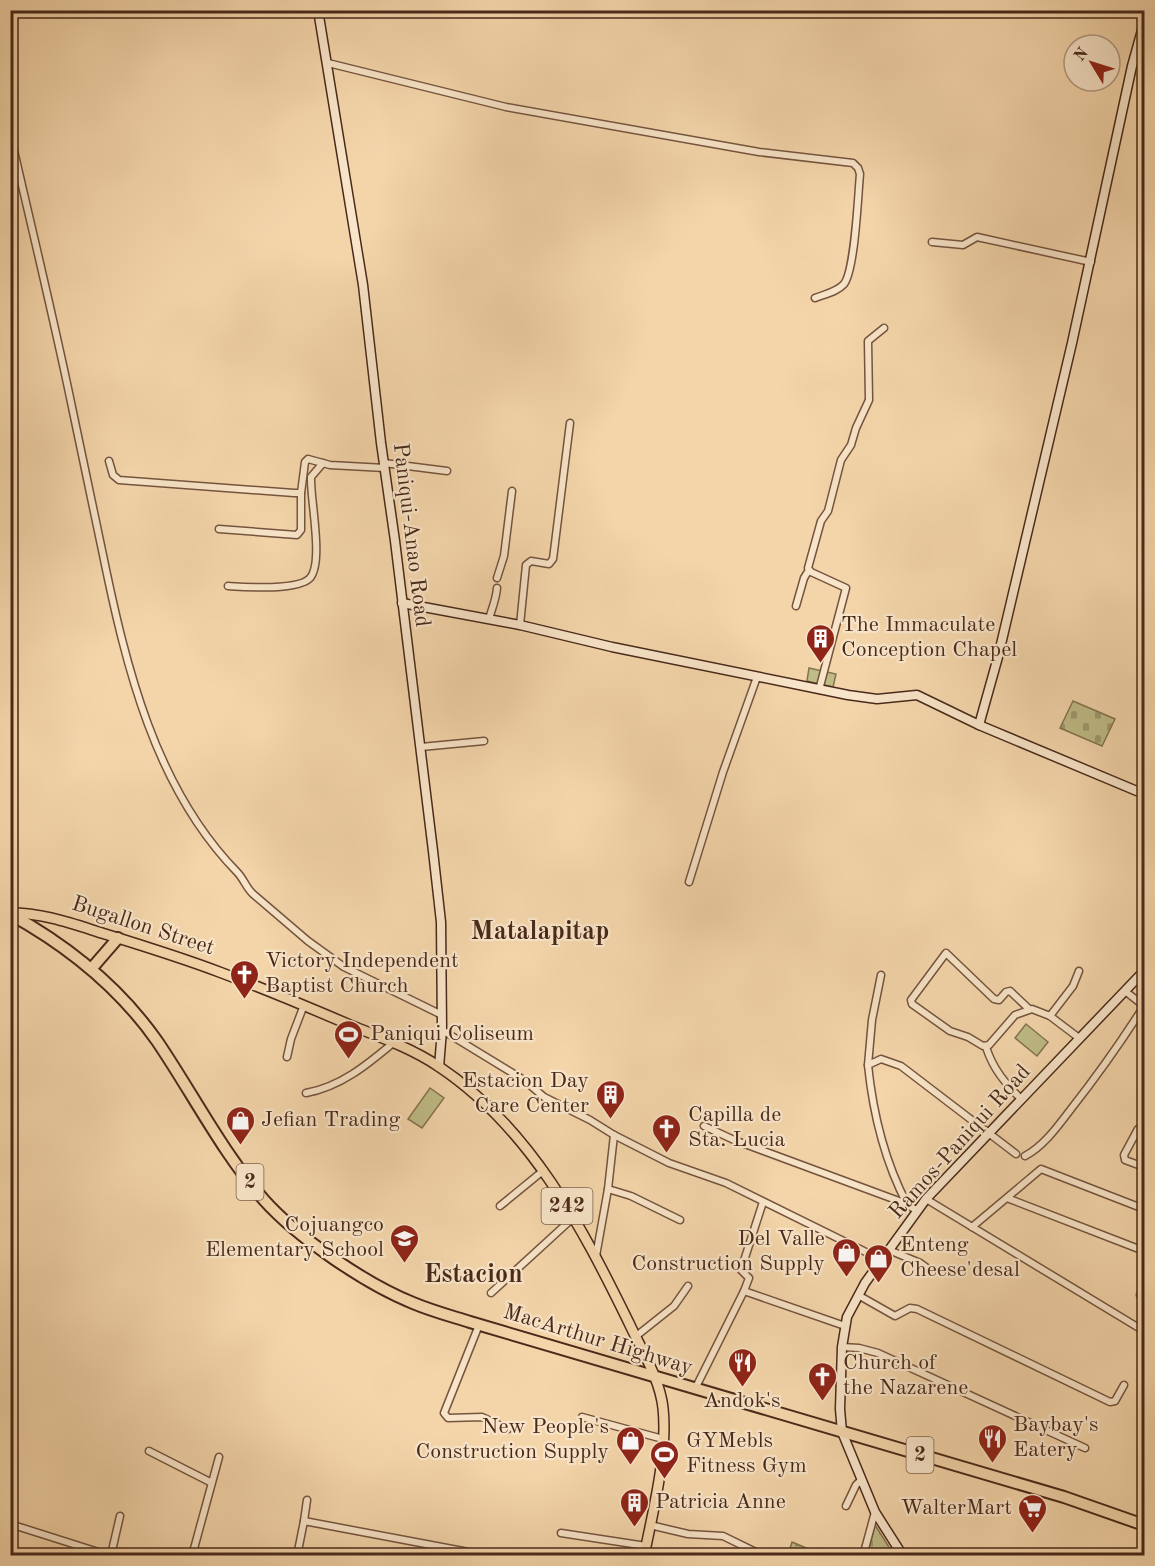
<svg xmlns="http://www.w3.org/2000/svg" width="1155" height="1566" font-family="'Old Standard TT',serif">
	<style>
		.grass { fill: #bfbc86; stroke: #847250; stroke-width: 1.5 }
		.cemetery { fill: url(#cemetery-stones); stroke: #847250; stroke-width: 1.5 }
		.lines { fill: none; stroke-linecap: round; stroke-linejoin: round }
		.street-casing { stroke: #74543e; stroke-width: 9 }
		.secondary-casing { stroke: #49291a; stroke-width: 11 }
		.primary-casing { stroke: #49291a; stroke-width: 12 }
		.highway-casing { stroke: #49291a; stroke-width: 14 }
		.street { stroke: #f8e4c8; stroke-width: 6 }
		.secondary { stroke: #f8e4c8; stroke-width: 8 }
		.primary { stroke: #f4d5aa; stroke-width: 9 }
		.highway { stroke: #f4d5aa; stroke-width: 10 }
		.labels { text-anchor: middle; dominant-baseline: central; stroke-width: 4.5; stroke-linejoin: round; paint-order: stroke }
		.shield { fill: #f8e4c8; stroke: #7e614e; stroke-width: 1.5 }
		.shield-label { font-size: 21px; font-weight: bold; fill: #49291a }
		.street-label { font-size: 22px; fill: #49291a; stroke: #f8e4c8 }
		.poi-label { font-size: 22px; fill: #49291a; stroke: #f8e4c8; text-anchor: start }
		.quarter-label { font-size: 26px; font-weight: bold; fill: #49291a; stroke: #f8e4c8 }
	</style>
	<defs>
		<pattern id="cemetery-stones" width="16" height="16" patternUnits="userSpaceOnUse" patternTransform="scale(1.5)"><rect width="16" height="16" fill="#bfbc86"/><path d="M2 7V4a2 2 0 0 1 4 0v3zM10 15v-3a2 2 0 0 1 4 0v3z" fill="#9d996d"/></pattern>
	</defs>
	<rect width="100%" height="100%" fill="#f4d5aa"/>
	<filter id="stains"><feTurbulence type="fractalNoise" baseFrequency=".00333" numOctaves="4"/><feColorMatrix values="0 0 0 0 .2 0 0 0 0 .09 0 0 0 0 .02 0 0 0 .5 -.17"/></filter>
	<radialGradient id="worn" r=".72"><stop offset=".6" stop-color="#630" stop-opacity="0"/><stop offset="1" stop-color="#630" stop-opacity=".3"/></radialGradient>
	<g class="grass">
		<path d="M 809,668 L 836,674 L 833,687 L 807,681 Z"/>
		<path d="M 1026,1024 L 1048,1042 L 1037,1056 L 1015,1038 Z"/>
		<path d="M 430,1088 L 444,1098 L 422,1128 L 408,1119 Z"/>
	</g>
	<g class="cemetery">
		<path d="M 1073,701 L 1115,719 L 1102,746 L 1060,728 Z"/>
		<path d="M 875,1525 L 894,1555 L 867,1555 Z"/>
		<path d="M 792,1542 L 823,1555 L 788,1555 Z"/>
	</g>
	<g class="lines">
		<defs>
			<g id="street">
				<path d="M 328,63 L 506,107 L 759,152 L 853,163 L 858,168 L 860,174 C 858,195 855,270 844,284 C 837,292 825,294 815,298"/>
				<path d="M 10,133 C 31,226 54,319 73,412 C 83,460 93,507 103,555 C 126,667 155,788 237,872 C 244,879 246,888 253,894 L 308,941 L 344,967 L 442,1015"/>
				<path d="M 932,242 L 963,245 L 977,237 L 1091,262"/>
				<path d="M 109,461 L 113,475 L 119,480 L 294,493 L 301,493 L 305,462 L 308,459 L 330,465 L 385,468"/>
				<path d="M 384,463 L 447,471"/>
				<path d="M 219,529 L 297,535 L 301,530 L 301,493"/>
				<path d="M 497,578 L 504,556 L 512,491"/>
				<path d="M 228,586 C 245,587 298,591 310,578 C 324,562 310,499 311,477 L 323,463"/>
				<path d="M 796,606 L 804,578 L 809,570"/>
				<path d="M 489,619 C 492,608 496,600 497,588"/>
				<path d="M 520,625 L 526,565 L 531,561 L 549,564 L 553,559 L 570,423"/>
				<path d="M 819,690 L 846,588 L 811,572 L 808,568 L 821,521 L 828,511 L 841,460 L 851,445 L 856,428 L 869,400 L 868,341 L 884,328"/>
				<path d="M 421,747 L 484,741"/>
				<path d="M 689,882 L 723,772 L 757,677"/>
				<path d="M 1029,1009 L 1010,991 L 1006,992 L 999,1000 L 994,999 L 946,953 L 911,1000 L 912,1004 L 950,1031 L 968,1037 L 983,1046 L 989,1045 L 1015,1015 L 1032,1009 L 1050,1016 L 1079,1038"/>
				<path d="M 1050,1016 L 1073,986 L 1079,971"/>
				<path d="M 442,1030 L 524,1080 L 544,1097 L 590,1120 L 614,1135 L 669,1163 L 726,1183 L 882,1260"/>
				<path d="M 986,1047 C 993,1069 1005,1083 1021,1099"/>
				<path d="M 287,1057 L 291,1039 L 304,1005"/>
				<path d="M 868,1065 L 872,1020 L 881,975"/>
				<path d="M 306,1093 C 340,1087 367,1065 393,1043"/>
				<path d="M 704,1126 L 734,1140 L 907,1204 L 917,1211"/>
				<path d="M 1144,1128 L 1138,1129 L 1124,1155 L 1125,1160 L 1144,1167"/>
				<path d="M 1025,1156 C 1044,1146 1058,1126 1071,1109 C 1097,1076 1121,1042 1144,1006 L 1125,991"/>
				<path d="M 608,1189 L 631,1196 L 680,1220"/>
				<path d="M 1007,1198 L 1144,1251"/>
				<path d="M 926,1199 L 1144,1331"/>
				<path d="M 763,1202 L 741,1270 L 749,1278 L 744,1291 L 845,1326"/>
				<path d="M 907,1204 C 884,1160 873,1114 868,1065 L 881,1059 L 901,1066 L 1016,1154"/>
				<path d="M 500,1206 L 544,1170"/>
				<path d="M 972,1227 L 1041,1169 L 1144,1209"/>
				<path d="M 889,1250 L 920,1263 L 931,1271"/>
				<path d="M 596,1256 L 608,1189 L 614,1135"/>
				<path d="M 491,1293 L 574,1217"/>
				<path d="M 858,1295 L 895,1316 L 910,1308 L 917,1309 L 1110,1402 L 1115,1401 L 1124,1385"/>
				<path d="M 1140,1295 L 1144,1297"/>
				<path d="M 479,1325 L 444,1413 L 448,1418 L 482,1417 L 508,1429"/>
				<path d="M 635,1337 L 674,1306 L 688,1286"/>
				<path d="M 842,1347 L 859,1348 L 878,1353 L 1085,1448"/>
				<path d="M 695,1389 L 744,1291"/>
				<path d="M 582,1417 L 663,1439"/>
				<path d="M 149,1451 L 210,1482"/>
				<path d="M 846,1506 L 856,1485 L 861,1480"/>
				<path d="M 304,1521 L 307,1500"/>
				<path d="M 10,1524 L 111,1556"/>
				<path d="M 650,1525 L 688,1534 L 723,1536 L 764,1556"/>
				<path d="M 561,1533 L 646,1546"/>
				<path d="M 111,1555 L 120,1516"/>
				<path d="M 192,1556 L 219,1457"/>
				<path d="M 297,1556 L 304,1521 L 479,1554"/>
				<path d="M 863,1556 L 875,1512"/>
			</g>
			<g id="secondary">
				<path d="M 318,10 L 363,285 L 381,443 L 395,541 L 433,851 L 441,922 L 442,1030 L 439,1067"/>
				<path d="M 402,603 L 520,625 L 612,647 L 848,695 L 877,699 L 917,695 L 979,725 L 1144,794"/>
				<path d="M 979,725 L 998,657 L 1072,343 L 1132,66 L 1144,23"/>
				<path d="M 903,1556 L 875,1512 L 842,1432 L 840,1409 L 842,1347 L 847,1317 L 865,1283 L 926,1199 L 1144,971"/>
			</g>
			<path id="primary" d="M 10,913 C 44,913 73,924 105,934 C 144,946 183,958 222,973 C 265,989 308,1007 350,1025 C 380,1037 411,1048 438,1066 C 530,1127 582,1227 629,1323 C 641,1349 660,1379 663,1408 C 668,1453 653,1511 644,1556"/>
			<g id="highway">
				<path d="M 10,914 C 68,946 119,987 157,1041 C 193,1094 222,1152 264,1200 C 298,1238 366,1284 413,1303 C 432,1311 451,1316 470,1322 L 1064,1497 L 1144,1525"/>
				<path d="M 92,968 L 118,938"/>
			</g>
		</defs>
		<use href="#street" class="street-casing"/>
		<use href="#secondary" class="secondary-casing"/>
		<use href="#primary" class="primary-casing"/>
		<use href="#highway" class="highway-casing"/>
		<use href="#street" class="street"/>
		<use href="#secondary" class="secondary"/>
		<use href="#primary" class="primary"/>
		<use href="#highway" class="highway"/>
	</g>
	<defs>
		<symbol id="building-pin" viewBox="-11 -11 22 30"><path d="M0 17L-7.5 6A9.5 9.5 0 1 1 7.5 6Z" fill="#8f2418" stroke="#f8e4c8"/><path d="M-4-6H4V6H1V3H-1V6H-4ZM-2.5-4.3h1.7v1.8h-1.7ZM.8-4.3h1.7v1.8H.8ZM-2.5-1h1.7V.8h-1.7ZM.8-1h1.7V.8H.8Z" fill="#fff"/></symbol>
		<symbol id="church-pin" viewBox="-11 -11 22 30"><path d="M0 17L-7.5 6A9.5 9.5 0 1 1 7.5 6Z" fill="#8f2418" stroke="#f8e4c8"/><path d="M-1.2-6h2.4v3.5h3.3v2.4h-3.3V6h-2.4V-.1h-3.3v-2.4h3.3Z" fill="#fff"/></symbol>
		<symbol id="stadium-pin" viewBox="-11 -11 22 30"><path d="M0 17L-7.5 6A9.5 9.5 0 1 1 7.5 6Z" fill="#8f2418" stroke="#f8e4c8"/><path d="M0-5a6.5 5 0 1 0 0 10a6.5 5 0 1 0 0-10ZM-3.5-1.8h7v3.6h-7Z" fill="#fff"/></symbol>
		<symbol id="shop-pin" viewBox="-11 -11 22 30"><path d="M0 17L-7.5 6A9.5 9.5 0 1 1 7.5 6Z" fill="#8f2418" stroke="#f8e4c8"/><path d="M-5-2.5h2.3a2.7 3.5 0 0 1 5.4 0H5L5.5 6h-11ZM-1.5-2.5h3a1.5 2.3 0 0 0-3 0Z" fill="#fff"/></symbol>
		<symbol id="school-pin" viewBox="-11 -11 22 30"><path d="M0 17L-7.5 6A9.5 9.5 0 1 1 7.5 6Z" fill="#8f2418" stroke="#f8e4c8"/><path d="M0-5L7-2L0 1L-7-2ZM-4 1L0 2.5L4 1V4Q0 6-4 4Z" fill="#fff"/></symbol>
		<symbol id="restaurant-pin" viewBox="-11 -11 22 30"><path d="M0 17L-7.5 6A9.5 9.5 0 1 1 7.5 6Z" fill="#8f2418" stroke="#f8e4c8"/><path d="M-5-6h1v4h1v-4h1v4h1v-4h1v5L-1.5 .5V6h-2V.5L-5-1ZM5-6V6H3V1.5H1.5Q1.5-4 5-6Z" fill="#fff"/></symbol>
		<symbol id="supermarket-pin" viewBox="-11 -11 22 30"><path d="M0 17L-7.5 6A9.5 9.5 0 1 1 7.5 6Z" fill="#8f2418" stroke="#f8e4c8"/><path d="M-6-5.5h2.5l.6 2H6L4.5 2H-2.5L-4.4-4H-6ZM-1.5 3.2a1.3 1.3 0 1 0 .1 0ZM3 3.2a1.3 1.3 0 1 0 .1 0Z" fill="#fff"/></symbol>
	</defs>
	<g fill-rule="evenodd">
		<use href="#building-pin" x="804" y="622" width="33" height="45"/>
		<use href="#church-pin" x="228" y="958" width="33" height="45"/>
		<use href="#stadium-pin" x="332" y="1018" width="33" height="45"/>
		<use href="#building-pin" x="594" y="1078" width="33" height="45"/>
		<use href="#shop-pin" x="224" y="1104" width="33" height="45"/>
		<use href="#church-pin" x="650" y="1112" width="33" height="45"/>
		<use href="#school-pin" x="388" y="1222" width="33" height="45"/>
		<use href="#shop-pin" x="830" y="1236" width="33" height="45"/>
		<use href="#shop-pin" x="862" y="1242" width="33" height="45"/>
		<use href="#restaurant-pin" x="726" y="1346" width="33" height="45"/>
		<use href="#church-pin" x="806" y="1360" width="33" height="45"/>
		<use href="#restaurant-pin" x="976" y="1422" width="33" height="45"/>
		<use href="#shop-pin" x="614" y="1424" width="33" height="45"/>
		<use href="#stadium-pin" x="648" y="1438" width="33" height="45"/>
		<use href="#building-pin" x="618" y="1486" width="33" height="45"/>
		<use href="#supermarket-pin" x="1016" y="1492" width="33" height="45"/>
	</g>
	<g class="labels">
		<g class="shield">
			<rect x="236.5" y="1164" width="27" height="36" rx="4.5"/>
			<rect x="541.5" y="1188" width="51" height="36" rx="4.5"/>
			<rect x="906.5" y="1437" width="27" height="36" rx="4.5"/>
		</g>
		<g class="shield-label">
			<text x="250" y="1182">2</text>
			<text x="567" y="1206">242</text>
			<text x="920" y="1455">2</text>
		</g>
		<g class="street-label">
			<text transform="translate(411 535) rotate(83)">Paniqui-Anao Road</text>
			<text transform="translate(143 926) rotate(18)">Bugallon Street</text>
			<text transform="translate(960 1142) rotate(-48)">Ramos-Paniqui Road</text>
			<text transform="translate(598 1340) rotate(17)">MacArthur Highway</text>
		</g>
		<g class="poi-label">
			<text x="841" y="625">The Immaculate<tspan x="841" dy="25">Conception Chapel</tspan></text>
			<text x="265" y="961">Victory Independent<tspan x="265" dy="25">Baptist Church</tspan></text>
			<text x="370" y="1034">Paniqui Coliseum</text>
			<text x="589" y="1081" text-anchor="end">Estacion Day<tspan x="589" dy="25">Care Center</tspan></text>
			<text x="688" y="1115">Capilla de<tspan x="688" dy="25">Sta. Lucia</tspan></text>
			<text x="261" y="1120">Jefian Trading</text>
			<text x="384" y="1225" text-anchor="end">Cojuangco<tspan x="384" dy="25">Elementary School</tspan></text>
			<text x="825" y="1239" text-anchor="end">Del Valle<tspan x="825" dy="25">Construction Supply</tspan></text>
			<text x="900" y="1245">Enteng<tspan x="900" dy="25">Cheese'desal</tspan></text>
			<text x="843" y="1363">Church of<tspan x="843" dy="25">the Nazarene</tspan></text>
			<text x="742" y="1401" text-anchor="middle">Andok's</text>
			<text x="1013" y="1425">Baybay's<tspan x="1013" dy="25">Eatery</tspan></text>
			<text x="609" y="1427" text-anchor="end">New People's<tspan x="609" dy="25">Construction Supply</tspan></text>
			<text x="686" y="1441">GYMebls<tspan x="686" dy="25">Fitness Gym</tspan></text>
			<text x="655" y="1502">Patricia Anne</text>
			<text x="1012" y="1508" text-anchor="end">WalterMart</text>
		</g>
		<g class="quarter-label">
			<text x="540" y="932">Matalapitap</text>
			<text x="473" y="1275">Estacion</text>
		</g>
	</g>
	<rect width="1155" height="1566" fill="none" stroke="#f4d5aa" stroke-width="36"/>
	<rect x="12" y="12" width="1131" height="1542" fill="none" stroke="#49291a" stroke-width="3"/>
	<rect x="18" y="18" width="1119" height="1530" fill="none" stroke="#49291a" stroke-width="1.5"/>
	<g transform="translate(1092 63) rotate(308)"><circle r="28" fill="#f8e4c8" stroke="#b29982" stroke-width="1.5"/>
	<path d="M0-4.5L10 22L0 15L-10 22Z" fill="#8f2418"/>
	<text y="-9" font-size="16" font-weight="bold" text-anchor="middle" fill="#49291a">N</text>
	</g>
	<rect width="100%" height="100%" filter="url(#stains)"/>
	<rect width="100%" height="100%" fill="url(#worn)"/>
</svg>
